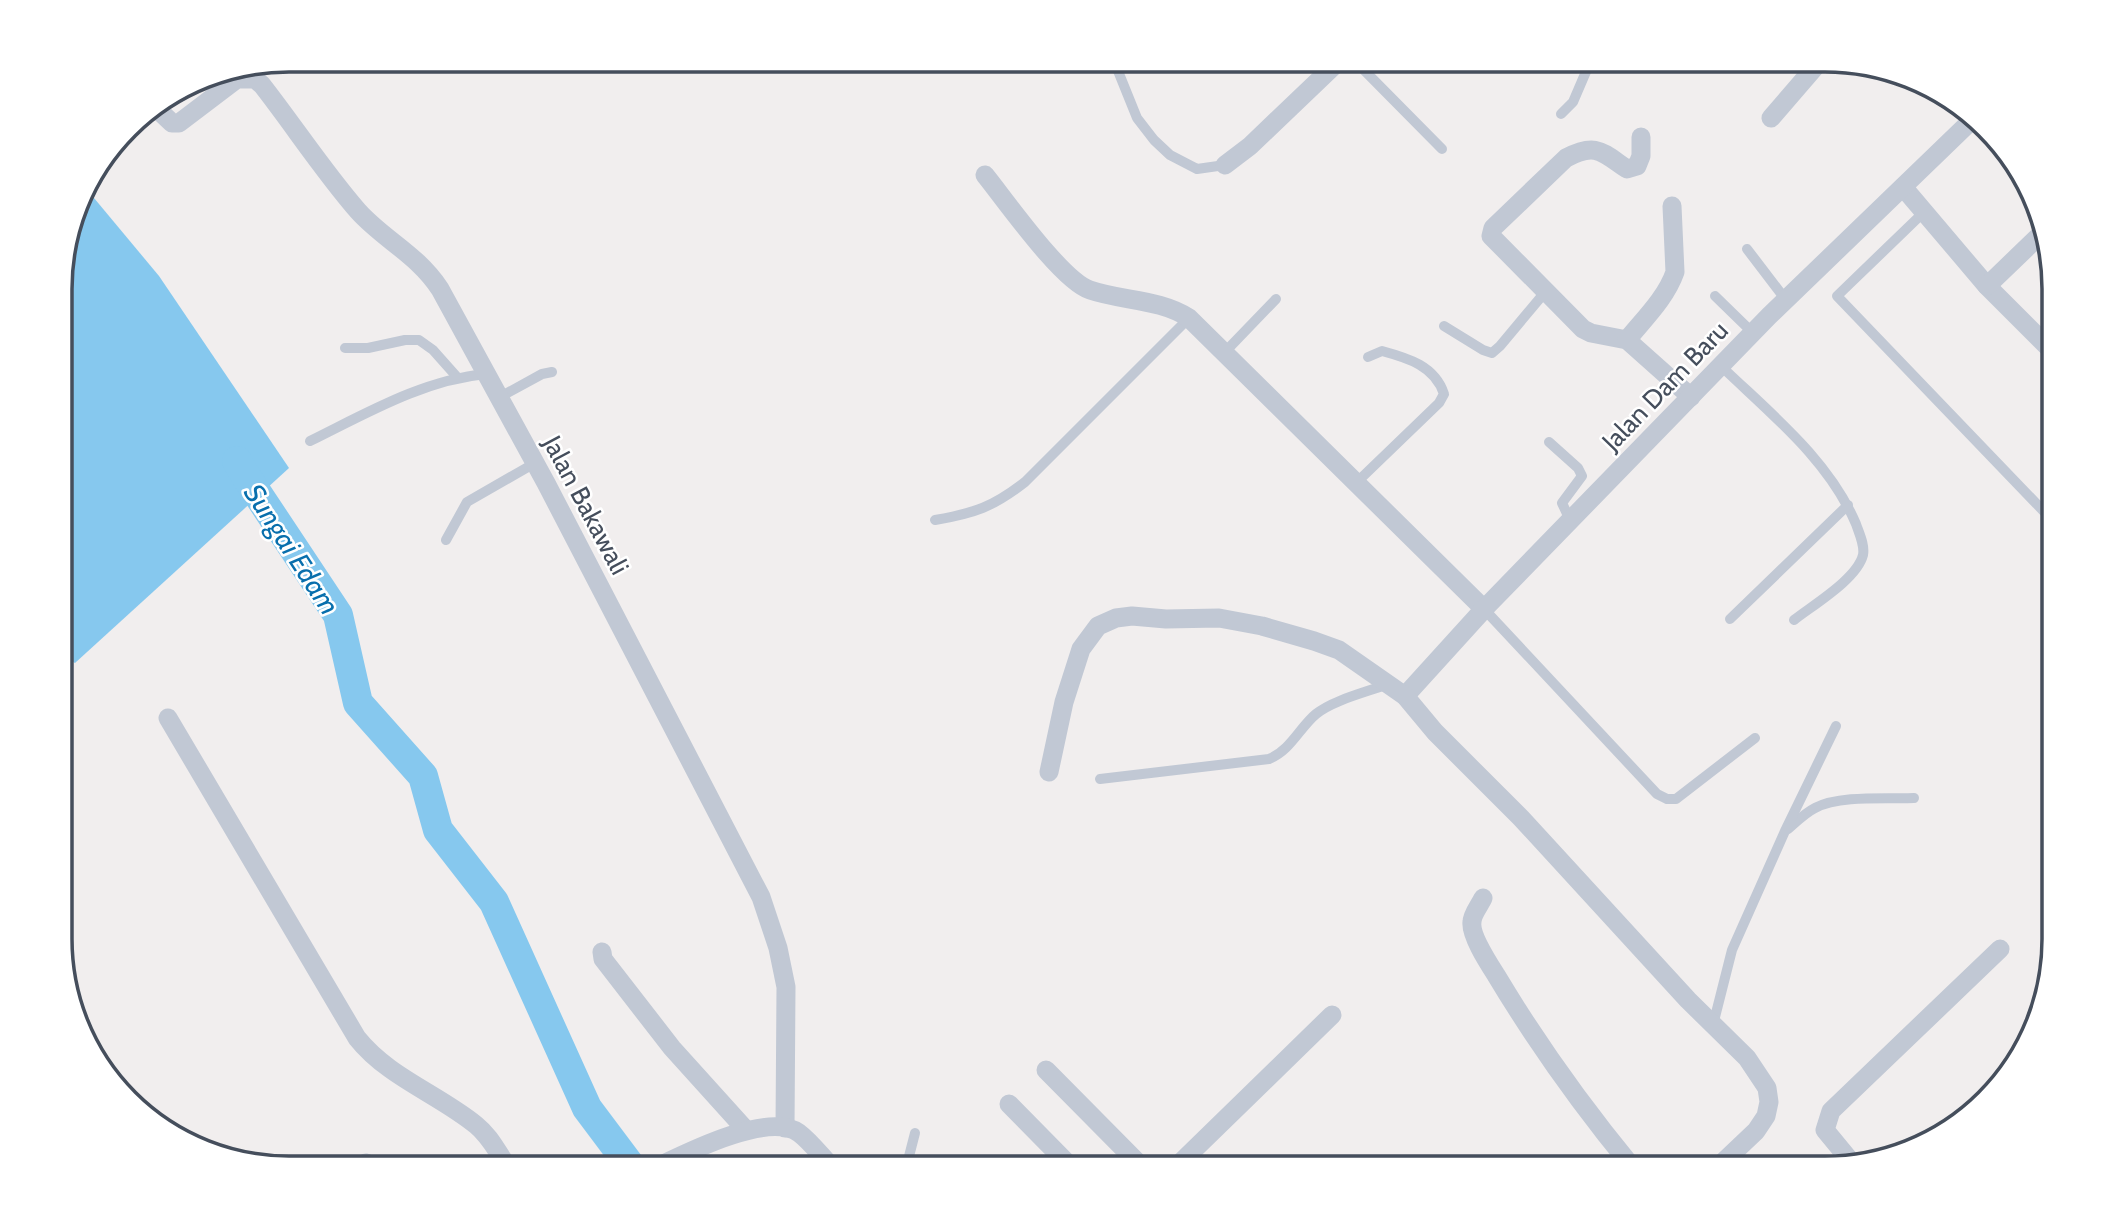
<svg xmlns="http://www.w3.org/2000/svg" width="2114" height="1228" font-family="Cabin,sans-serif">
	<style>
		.water { fill: #86c8ee }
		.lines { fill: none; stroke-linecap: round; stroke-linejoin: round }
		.river { stroke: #86c8ee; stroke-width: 30 }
		.lane { stroke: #c1c8d4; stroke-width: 10 }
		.street { stroke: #c1c8d4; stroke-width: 19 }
		.labels { text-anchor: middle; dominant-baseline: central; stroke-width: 5; stroke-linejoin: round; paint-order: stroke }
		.street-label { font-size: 26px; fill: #454e5c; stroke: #fff }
		.water-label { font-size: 28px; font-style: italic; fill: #086fad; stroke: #fff }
		.rim { fill: none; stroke: #454e5c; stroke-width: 3.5 }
	</style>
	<rect width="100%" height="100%" fill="#f1eeee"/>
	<path class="water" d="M 84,186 L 159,276 L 289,468 L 75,663 L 61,655 L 61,259 Z"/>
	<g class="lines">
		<path class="river" d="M 237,461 L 247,478 L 338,615 L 358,703 L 423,776 L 438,830 L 494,902 L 587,1108 L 632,1168"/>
		<g class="lane">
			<path d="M 1354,60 L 1442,149"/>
			<path d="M 1116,66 L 1137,118 L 1154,140 L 1170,155 L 1197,169 L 1225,165"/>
			<path d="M 1561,114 L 1573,102 L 1591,60"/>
			<path d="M 1924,212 L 1837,296 L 2054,522"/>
			<path d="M 1747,249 L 1786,300"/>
			<path d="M 1715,296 L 1753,333"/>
			<path d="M 1444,326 L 1483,350 L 1492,353 L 1500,346 L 1546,291"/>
			<path d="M 345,348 L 368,348 L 405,340 L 419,340 L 433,350 L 457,377"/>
			<path d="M 1224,353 L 1276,299"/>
			<path d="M 1722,367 C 1771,414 1829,460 1856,524 C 1859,533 1865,545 1863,555 C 1857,579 1813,605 1794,620"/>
			<path d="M 500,397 L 542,374 L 552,372"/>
			<path d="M 310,441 C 367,413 423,380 486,374"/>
			<path d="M 1549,442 L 1578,468 L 1582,476 L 1562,503 L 1570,520"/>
			<path d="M 1356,483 L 1439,403 L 1444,394 C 1435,366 1408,358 1382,351 L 1368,357"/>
			<path d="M 935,520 C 975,513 993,507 1025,482 L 1189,318"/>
			<path d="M 446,540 L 467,502 L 535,463"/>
			<path d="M 1484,609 L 1657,794 L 1667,799 L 1676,799 L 1755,738"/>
			<path d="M 1730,619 L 1848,505"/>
			<path d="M 1100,779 L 1269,759 C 1291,750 1300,727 1316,714 C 1333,700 1367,692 1388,684"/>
			<path d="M 1788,829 C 1796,822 1805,813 1815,808 C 1839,795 1886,799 1914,798"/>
			<path d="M 1713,1025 L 1732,950 L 1785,831 L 1836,726"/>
			<path d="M 906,1168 L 915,1133"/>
		</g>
		<g class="street">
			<path d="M 154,106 L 172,123 L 179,123 L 237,79 L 255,79 L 262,85 C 294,126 324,172 358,211 C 384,240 417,254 440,289 L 546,483 L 761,897 L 778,948 L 786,987 L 785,1128"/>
			<path d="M 1771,118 L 1821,60"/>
			<path d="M 1641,137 L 1641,156 L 1637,166 L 1627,169 C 1602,152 1596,142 1566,158 L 1493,228 L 1491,236 L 1583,329 L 1591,333 L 1627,340 L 1691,397"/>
			<path d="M 1225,165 L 1250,146 L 1340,60"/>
			<path d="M 985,175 C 1006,201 1062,281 1090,290 C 1122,301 1160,299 1189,318 L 1484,609"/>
			<path d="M 1903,187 L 1987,286 L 2054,353"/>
			<path d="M 1987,286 L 2041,234"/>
			<path d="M 1627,340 C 1644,319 1666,298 1675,272 L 1672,206"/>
			<path d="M 1405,696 L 1484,609 L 1769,316 L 1972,120"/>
			<path d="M 168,718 L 357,1038 C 388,1077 438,1094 476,1125 C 491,1137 498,1154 509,1168"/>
			<path d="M 1049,772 L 1064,702 L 1081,649 L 1098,626 L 1116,618 L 1132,616 L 1166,619 L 1219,618 L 1262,626 L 1314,641 L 1339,650 L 1405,696 L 1435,732 L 1521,818 L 1688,1000 L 1747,1058 L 1767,1088 L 1769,1102 L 1766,1116 L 1756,1131 L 1717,1168"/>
			<path d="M 1483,898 C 1480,905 1472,914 1472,922 C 1470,935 1489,964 1496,975 C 1538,1045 1581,1105 1633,1168"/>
			<path d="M 602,952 L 603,959 L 672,1048 L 746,1130"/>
			<path d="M 1046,1070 L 1143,1168"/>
			<path d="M 1009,1104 L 1072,1168"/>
			<path d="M 366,1163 L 370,1168"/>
			<path d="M 1853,1164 L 1825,1130 L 1831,1111 L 2000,949"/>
			<path d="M 655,1168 C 686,1153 768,1111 799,1133 C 811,1142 822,1157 833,1168"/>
			<path d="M 1175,1168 L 1332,1015"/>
		</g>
	</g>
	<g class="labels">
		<g class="street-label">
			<text transform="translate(1665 386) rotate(-46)">Jalan Dam Baru</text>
			<text transform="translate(586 505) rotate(62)">Jalan Bakawali</text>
		</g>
		<g class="water-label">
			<text transform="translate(292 549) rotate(57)">Sungai Edam</text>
		</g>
	</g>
	<path d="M0 0H2114V1228H0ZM289 72H1825A217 217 0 0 1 2042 289V939A217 217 0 0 1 1825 1156H289A217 217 0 0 1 72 939V289A217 217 0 0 1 289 72Z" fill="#fff" fill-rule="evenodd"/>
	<path class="rim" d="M289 72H1825A217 217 0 0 1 2042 289V939A217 217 0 0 1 1825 1156H289A217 217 0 0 1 72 939V289A217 217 0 0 1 289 72Z"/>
</svg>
